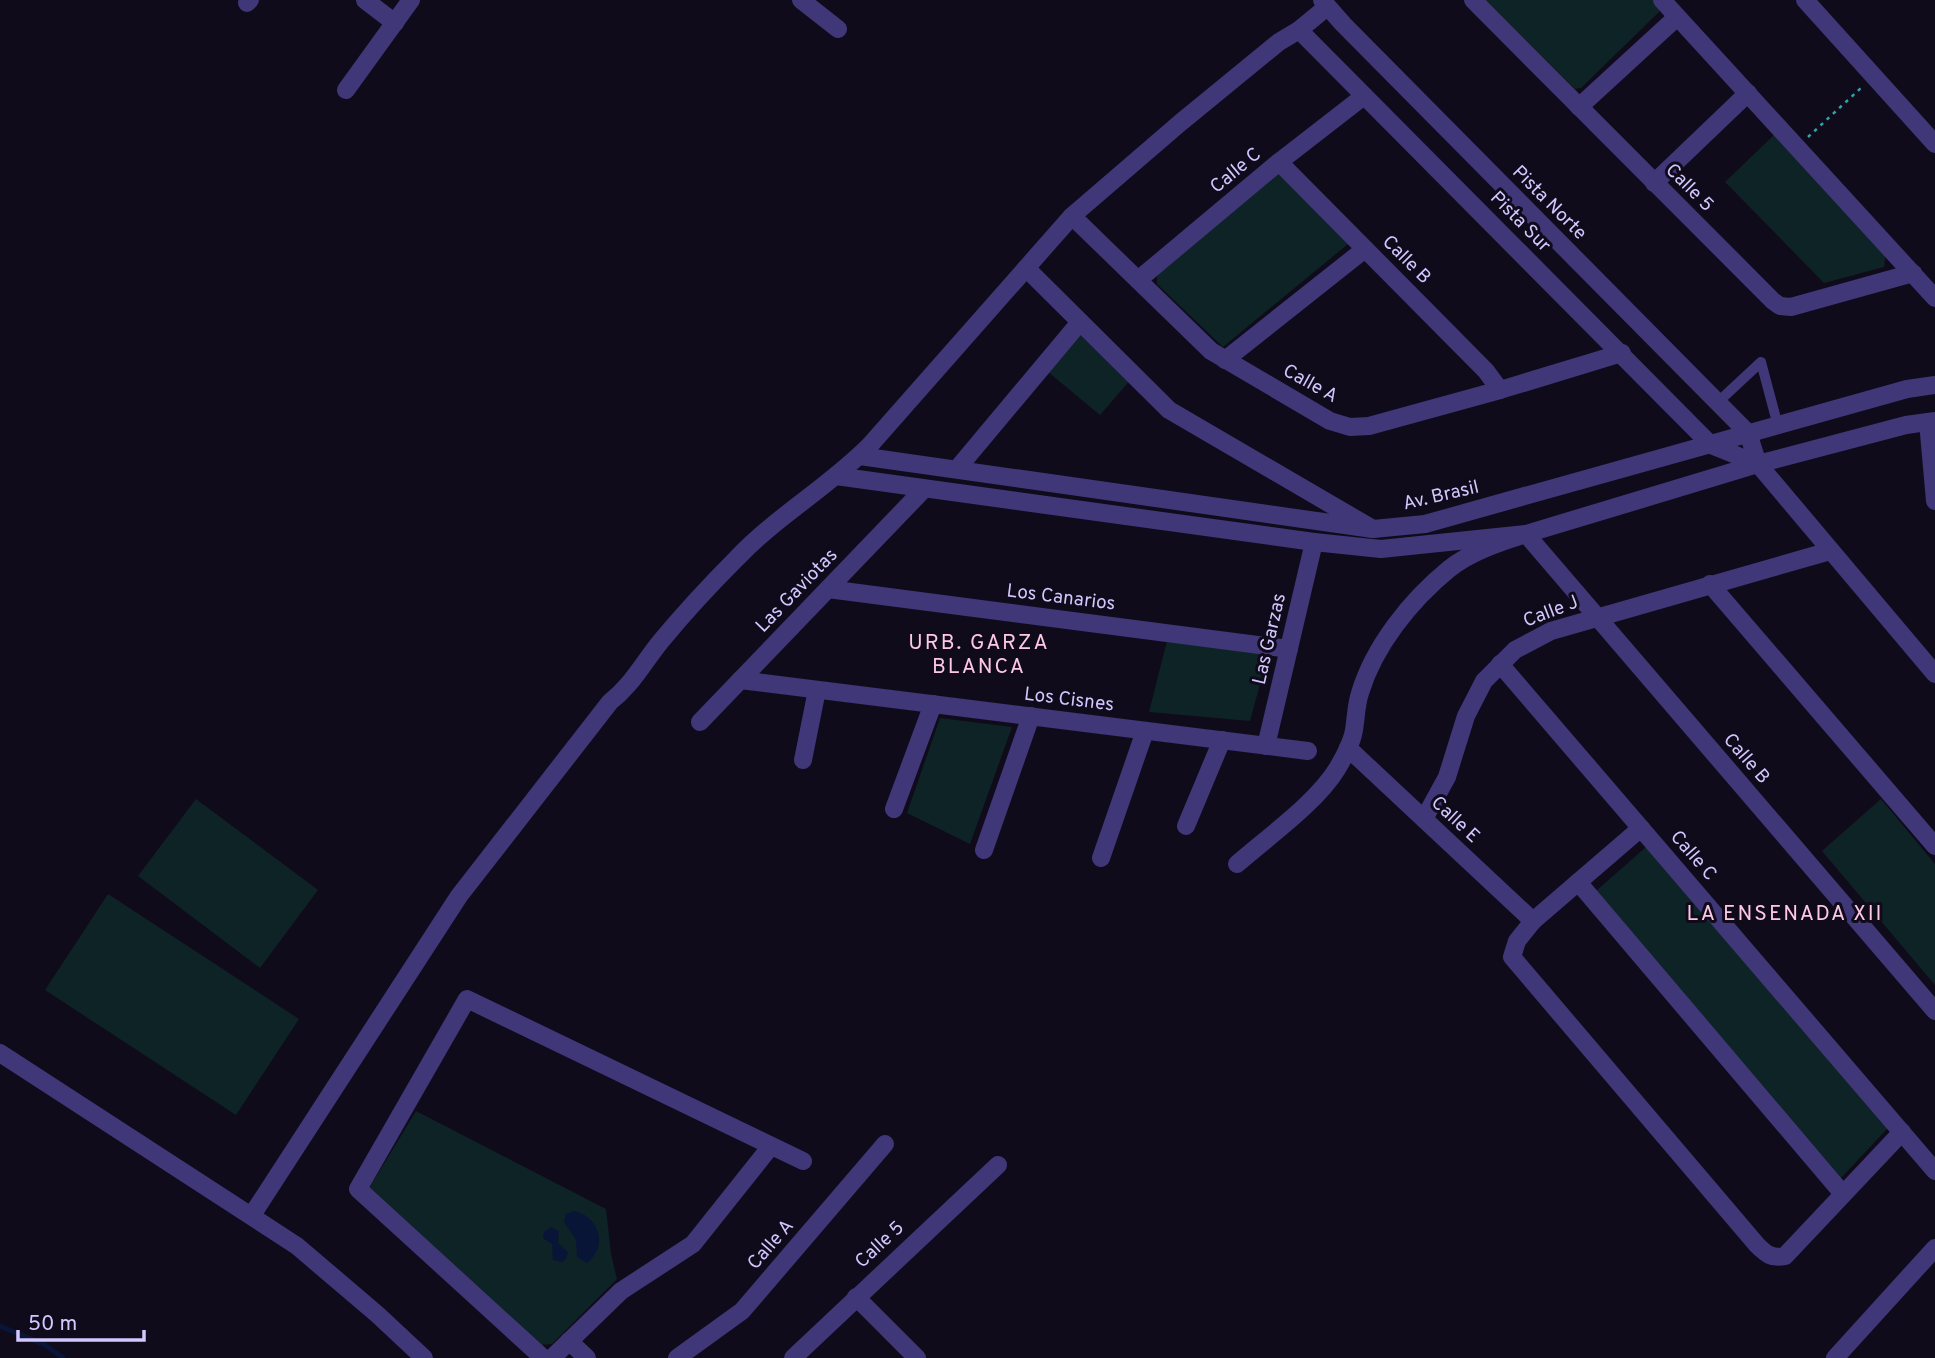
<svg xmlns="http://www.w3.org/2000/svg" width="1935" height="1358" font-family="Overpass,sans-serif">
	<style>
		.green { fill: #0e2325 }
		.water { fill: #091536 }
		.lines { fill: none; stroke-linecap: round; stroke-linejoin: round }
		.stream { stroke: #091536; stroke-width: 5 }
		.path { stroke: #2fa5a9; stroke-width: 2.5; stroke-dasharray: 3.5 5; stroke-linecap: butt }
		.service { stroke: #403779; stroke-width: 10 }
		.minor { stroke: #403779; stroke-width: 18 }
		.tertiary { stroke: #403779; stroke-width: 18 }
		.labels { text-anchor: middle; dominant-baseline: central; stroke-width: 6; stroke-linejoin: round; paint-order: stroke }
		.street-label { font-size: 19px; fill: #d2c7fe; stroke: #0f0b1b }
		.neighbourhood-label { font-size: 21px; letter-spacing: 2px; fill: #fec8e5; stroke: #0f0b1b }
	</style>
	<rect width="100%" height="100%" fill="#0f0b1b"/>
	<g class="green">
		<path d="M 1485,0 L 1653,0 L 1659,7 L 1659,12 L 1581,88 L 1575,89 Z"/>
		<path d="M 1775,134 L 1886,254 L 1884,267 L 1824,283 L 1725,182 Z"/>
		<path d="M 1281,173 L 1348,240 L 1348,244 L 1223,347 L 1157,284 L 1157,274 L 1277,174 Z"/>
		<path d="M 1079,329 L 1132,378 L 1100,415 L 1047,371 Z"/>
		<path d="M 1167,641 L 1269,651 L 1250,721 L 1149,712 Z"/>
		<path d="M 940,718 L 1012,727 L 970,844 L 907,813 Z"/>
		<path d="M 196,799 L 318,890 L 260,968 L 138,876 Z"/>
		<path d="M 1881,799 L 1935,864 L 1935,985 L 1822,851 Z"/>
		<path d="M 1646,847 L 1888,1128 L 1841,1178 L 1596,891 Z"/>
		<path d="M 108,894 L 299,1019 L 236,1115 L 45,990 Z"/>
		<path d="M 416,1111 L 606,1209 L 611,1254 L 617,1279 L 552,1344 L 541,1345 L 368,1190 Z"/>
	</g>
	<g class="water">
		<path d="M 574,1211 C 599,1216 609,1246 587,1263 L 577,1257 L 576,1240 L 564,1222 L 566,1214 Z"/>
		<path d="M 551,1227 L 559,1231 L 558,1243 L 568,1252 L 566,1259 L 562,1262 L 553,1260 L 552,1244 L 543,1238 L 544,1232 Z"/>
	</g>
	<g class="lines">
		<path class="stream" d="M 0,1326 L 45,1345 L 63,1358"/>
		<path class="path" d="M 1808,137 L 1862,87"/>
		<path class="service" d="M 1717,403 L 1761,362 L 1778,426"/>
		<g class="minor">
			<path d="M 365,0 L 395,23"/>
			<path d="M 801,0 L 838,29"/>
			<path d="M 1473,0 L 1773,301 L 1780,306 L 1791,307 L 1913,273"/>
			<path d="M 1662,0 L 1935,298"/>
			<path d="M 1805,0 L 1935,144"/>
			<path d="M 247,3 L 250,0"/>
			<path d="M 346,90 L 411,0"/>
			<path d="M 1579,107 L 1677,17"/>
			<path d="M 1279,162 L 1486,371 L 1500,390"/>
			<path d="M 1654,183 L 1748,93"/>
			<path d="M 1072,216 L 1211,351 L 1330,421 L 1350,427 L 1369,426 L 1500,390 L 1622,353"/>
			<path d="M 1026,268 L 1169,410 L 1373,529"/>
			<path d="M 1138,280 L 1279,162 L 1364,96"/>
			<path d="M 1225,360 L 1365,249"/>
			<path d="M 1928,422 L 1935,501"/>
			<path d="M 957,469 L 1080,322"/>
			<path d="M 1710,584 L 1935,846"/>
			<path d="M 828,589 L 1289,649"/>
			<path d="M 1500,664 L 1935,1171"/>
			<path d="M 740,680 L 1308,751"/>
			<path d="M 700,722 L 924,489"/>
			<path d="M 1266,746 L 1314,542"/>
			<path d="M 1348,748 L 1533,921"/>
			<path d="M 803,760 L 817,690"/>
			<path d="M 894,809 L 933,704"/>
			<path d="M 1424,819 L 1447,777 L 1466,716 L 1484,681 L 1515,650 L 1551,631 L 1830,551"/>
			<path d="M 1186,826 L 1222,740"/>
			<path d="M 1641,828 L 1533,921 L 1517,941 L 1512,957 L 1757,1245 C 1766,1254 1772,1259 1785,1256 L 1902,1132"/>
			<path d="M 984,850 L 1031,716"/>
			<path d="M 1101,858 L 1145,731"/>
			<path d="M 1237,864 C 1269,836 1316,803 1337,769 C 1344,757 1352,743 1354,730 C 1356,718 1356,705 1360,693 C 1374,646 1411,600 1449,569 C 1470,552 1500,542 1526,534 L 1935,1011"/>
			<path d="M 1578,882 L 1843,1194"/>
			<path d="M 0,1053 L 297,1246 L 378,1315 L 424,1358"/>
			<path d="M 252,1215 L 459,896 L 610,702 C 633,684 643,663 661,641 C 685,612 711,584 737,558 C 778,515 830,486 871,444 L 1072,216 L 1180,123 L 1279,42 L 1299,30"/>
			<path d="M 856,1297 L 917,1358"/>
			<path d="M 569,1341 L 587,1358"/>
			<path d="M 543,1358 L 358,1189 L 467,999 L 803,1161"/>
			<path d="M 552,1358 L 621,1291 L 693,1244 L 771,1146"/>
			<path d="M 677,1358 L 742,1311 L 885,1144"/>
			<path d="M 793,1358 L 998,1165"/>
			<path d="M 1835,1358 L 1935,1248"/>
		</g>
		<g class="tertiary">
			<path d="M 1322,0 L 1343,24 L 1748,433 L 1758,464 L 1935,674"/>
			<path d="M 1327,7 L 1299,30 L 1711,445 L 1758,464"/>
			<path d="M 860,456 L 1373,529 L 1425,524 L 1907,389 L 1935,385"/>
			<path d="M 836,476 L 1314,542 L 1381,549 L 1526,534 L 1758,464 L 1906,425 L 1935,421"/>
		</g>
	</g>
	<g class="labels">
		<g class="street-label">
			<text transform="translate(1236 171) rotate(-40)">Calle C</text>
			<text transform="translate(1689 188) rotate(45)">Calle 5</text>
			<text transform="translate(1549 203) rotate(45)">Pista Norte</text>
			<text transform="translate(1520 222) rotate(45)">Pista Sur</text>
			<text transform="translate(1406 260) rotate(45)">Calle B</text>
			<text transform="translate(1310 384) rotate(29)">Calle A</text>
			<text transform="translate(1441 496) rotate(-13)">Av. Brasil</text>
			<text transform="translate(797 591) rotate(-46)">Las Gaviotas</text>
			<text transform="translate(1061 598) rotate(7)">Los Canarios</text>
			<text transform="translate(1551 612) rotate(-21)">Calle J</text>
			<text transform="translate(1270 639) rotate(-77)">Las Garzas</text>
			<text transform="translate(1069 700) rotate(7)">Los Cisnes</text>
			<text transform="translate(1746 759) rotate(49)">Calle B</text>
			<text transform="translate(1455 820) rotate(43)">Calle E</text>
			<text transform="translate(1693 856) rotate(49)">Calle C</text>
			<text transform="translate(771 1245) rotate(-49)">Calle A</text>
			<text transform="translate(880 1245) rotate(-43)">Calle 5</text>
		</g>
		<g class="neighbourhood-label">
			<text x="979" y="643">URB. GARZA<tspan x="979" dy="24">BLANCA</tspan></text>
			<text x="1785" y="914">LA ENSENADA XII</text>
		</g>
	</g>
	<path d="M18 1330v10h126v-10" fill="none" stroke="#d2c7fe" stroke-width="3.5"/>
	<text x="28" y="1330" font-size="21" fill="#d2c7fe" stroke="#0f0b1b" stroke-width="5" paint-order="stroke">50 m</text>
</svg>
